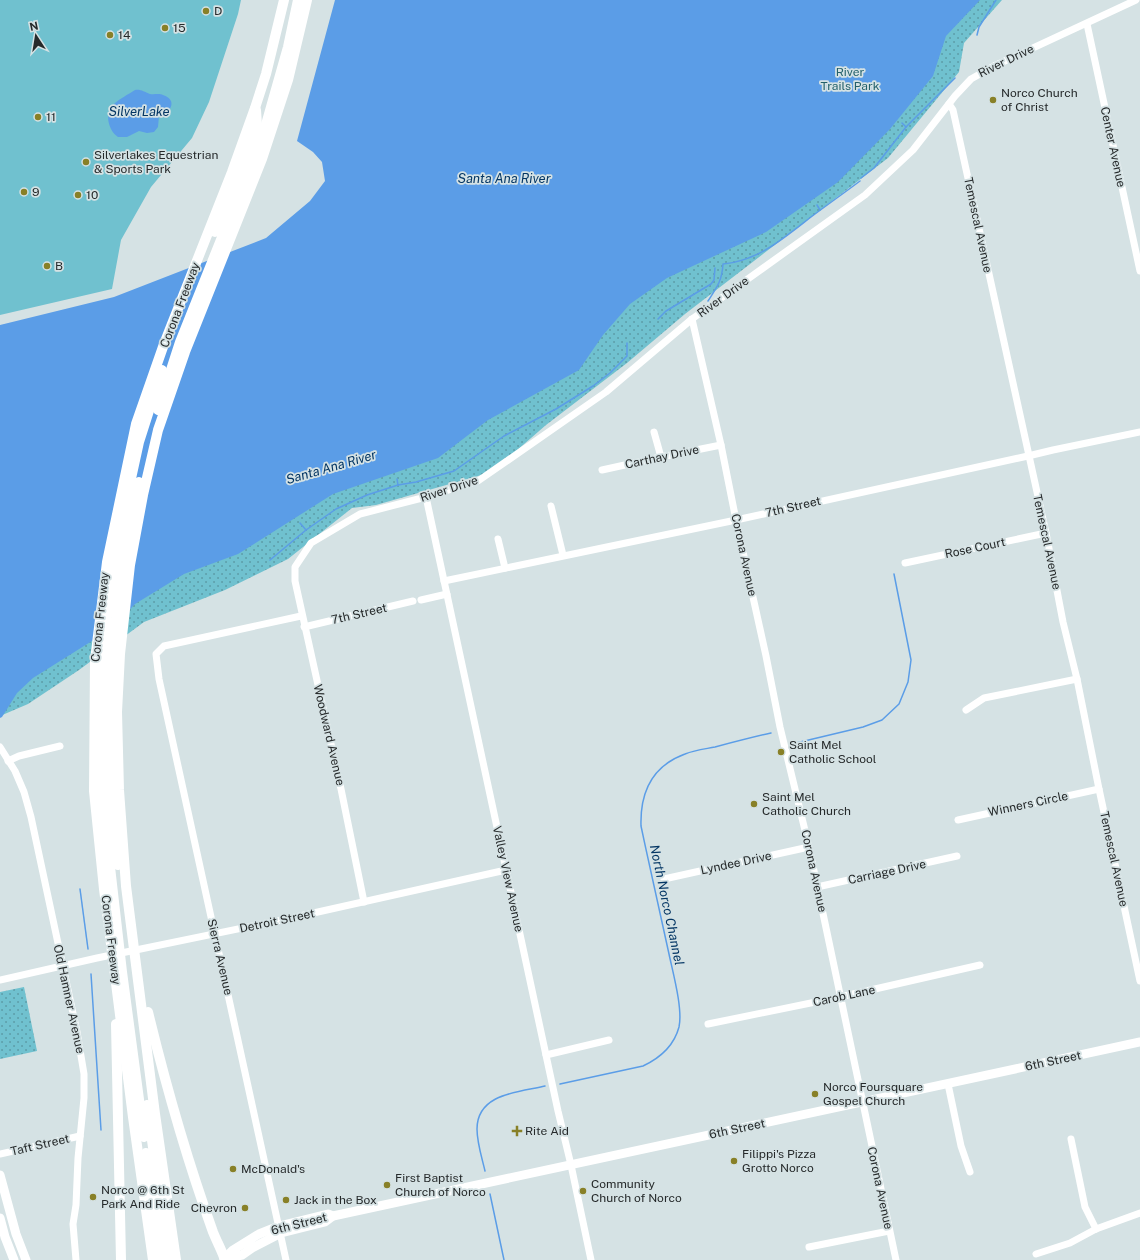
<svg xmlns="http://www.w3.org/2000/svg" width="1140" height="1260" font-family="'Public Sans',sans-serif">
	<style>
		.park { fill: url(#park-dots) }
		.pitch { fill: #70c1cf }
		.water { fill: #5b9de7 }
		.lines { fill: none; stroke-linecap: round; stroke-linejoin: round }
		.stream { stroke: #5b9de7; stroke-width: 1.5 }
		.minor { stroke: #fff; stroke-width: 7 }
		.major { stroke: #fff; stroke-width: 9 }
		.highway { stroke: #fff; stroke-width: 10 }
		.poi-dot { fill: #888027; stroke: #d5e2e4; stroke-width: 1.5 }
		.labels { text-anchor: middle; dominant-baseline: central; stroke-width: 3.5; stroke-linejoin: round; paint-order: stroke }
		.poi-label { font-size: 12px; fill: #262a2b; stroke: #d5e2e4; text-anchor: start }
		.street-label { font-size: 12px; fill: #262a2b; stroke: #d5e2e4 }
		.park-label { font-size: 12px; fill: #23606a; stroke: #d5e2e4 }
		.water-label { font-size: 13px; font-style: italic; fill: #043664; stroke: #d5e2e4 }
	</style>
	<defs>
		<pattern id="park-dots" width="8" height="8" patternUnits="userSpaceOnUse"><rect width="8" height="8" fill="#70c1cf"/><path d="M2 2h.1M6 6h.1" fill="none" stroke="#5c9da8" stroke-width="1.8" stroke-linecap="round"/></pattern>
	</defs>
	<rect width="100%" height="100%" fill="#d5e2e4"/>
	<g class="park">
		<path d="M 775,0 L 1002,0 L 964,43 L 959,72 L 888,158 L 685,314 L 627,363 L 546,425 L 492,472 L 376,505 L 352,508 L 288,559 L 225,590 L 144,622 L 79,670 L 28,704 L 0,716 L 0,567 Z"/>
		<path d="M 24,987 L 37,1051 L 0,1059 L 0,992 Z"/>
	</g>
	<path class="pitch" d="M 0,0 L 241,0 L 238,14 L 209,102 L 192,138 L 151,187 L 121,240 L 112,289 L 0,315 Z"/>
	<g class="water">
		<path d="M 335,0 L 980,0 L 946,36 L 933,76 L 890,129 L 838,182 L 766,232 L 667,278 L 630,304 L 603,335 L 579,370 L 488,420 L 438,458 L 333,494 L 238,554 L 184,574 L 135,604 L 111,629 L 33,678 L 17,693 L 2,717 L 0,718 L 0,325 L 114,297 L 266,238 L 310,201 L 325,181 L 322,162 L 313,152 L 297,141 Z"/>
		<path d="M 135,90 C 141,89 144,92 150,94 C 154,95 159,93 163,95 C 178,100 171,113 159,116 L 158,127 L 154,132 L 147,133 L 139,131 L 127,137 L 118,137 C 108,130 104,113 114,104 C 119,99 129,94 135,90 Z"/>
	</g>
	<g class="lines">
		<g class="stream">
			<path d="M 977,35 L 979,27 L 996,0"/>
			<path d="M 902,123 L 906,127 L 955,78"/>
			<path d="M 861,178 L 874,168 L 906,127"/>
			<path d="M 817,205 L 820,210"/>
			<path d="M 708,301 C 717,287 722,281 723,264 C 758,261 784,238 811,217 C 827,205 844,193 860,181"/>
			<path d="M 658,319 L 666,311 L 711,284 L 714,280 L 715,268"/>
			<path d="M 397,479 L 398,485 L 416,482 L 454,471 L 504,436 L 556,409 L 593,386 L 610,373 L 627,356 L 627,343"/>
			<path d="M 306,530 L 336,509 L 367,495 L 398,485"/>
			<path d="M 270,560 L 306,530 L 300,523"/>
			<path d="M 796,743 L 863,727 L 882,720 L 899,704 L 908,682 L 911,660 L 894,574"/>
			<path d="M 80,889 L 88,949"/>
			<path d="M 91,974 L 101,1130"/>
			<path d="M 560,1084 L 643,1066 C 660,1058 674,1046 679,1027 C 683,1009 673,973 669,954 C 660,912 650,869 641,826 C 640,793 652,766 685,754 C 695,750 705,749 715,747 C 734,742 753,737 771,733"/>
			<path d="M 485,1171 C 482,1158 477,1143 477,1129 C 477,1093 520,1092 545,1086"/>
			<path d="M 490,1194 L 504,1260"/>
		</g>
		<g class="minor">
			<path d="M 1087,24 L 1140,271"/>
			<path d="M 949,104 L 953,110 L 1046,533 L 1063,622 L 1077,679 L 1099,789 L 1140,981"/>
			<path d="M 692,319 L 721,445 L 736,520 L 766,656 L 780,727 L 809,847 L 896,1260"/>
			<path d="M 654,432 L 661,457"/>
			<path d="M 602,470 L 661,457 L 721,445"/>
			<path d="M 426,497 L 558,1111 L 571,1165 L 591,1260"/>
			<path d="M 551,506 L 563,555"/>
			<path d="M 498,539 L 505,568"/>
			<path d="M 905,563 L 1046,533"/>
			<path d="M 444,581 L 736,520 L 1028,456 L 1053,450 L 1140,432"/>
			<path d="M 421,600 L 447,594"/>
			<path d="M 304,627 L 413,601"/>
			<path d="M 966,710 L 984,698 L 1077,679"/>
			<path d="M 0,747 L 15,771 L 24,792 L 31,817 L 77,1032 L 84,1074 L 84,1098 L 78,1158 L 76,1205 L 73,1224 L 76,1260"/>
			<path d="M 8,761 L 19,756 L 60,746"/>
			<path d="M 958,820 L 1099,789"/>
			<path d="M 664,879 L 809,847"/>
			<path d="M 817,887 L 957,856"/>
			<path d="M 364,902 L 341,789 L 295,581 L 295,567 L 311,543 L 360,514 L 426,497 L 478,481 L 606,392 L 692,319 L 865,195 L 913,150 L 955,96 L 971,79 L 994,66 L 1136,0"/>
			<path d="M 0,980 L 97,958 L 291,918 L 506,870"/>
			<path d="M 708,1024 L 840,997 L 980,965"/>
			<path d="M 546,1055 L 609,1040"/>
			<path d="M 948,1084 L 961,1146 L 970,1172"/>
			<path d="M 1071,1139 L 1085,1207 L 1096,1229"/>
			<path d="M 0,1154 L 80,1136"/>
			<path d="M 809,1247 L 889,1231"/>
			<path d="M 1036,1254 L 1070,1243 L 1096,1229 L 1140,1213"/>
			<path d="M 286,1260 L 159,679 L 156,654 L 164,646 L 301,616"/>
		</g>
		<g class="major">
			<path d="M 0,1175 L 16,1234 L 26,1260"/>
			<path d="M 0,1218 L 5,1237 L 14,1260"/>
			<path d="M 224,1259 L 233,1250 L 259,1234 L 279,1226 L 328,1214 L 333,1216"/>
			<path d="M 225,1259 L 242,1255 L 252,1248 L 281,1233 L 325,1222 L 333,1216 L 1140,1042"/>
		</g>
		<g class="highway">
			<path d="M 215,232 L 234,186 L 257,125 L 256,110"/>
			<path d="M 158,410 L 180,342 L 263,135 L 288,47 L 298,0"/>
			<path d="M 118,865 C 111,806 108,746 110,686 C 110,671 112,656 114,641 C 118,587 127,534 139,482"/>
			<path d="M 148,1012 C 166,1086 187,1160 213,1232 C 217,1242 222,1251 225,1260"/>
			<path d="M 116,1024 L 121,1260"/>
			<path d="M 147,1105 L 169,1260"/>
			<path d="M 144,1137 L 122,972 L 105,823 L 102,772 L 101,712 L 107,616 L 120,529 L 139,442 L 162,370"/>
			<path d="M 146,1153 L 160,1260"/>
			<path d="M 153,1260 L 133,1117 L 104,889 L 94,791 L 95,660 L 107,562 L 136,424 L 164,344 L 232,172 L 255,108 L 266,74 L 284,0"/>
			<path d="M 176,1260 L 155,1114 L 126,886 L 119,790 L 117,712 L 120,654 L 130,565 L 143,495 L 158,430 L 185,352 L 262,159 L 288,80 L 307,0"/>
		</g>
	</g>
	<g class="poi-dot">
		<circle cx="206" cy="11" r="4"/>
		<circle cx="165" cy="28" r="4"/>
		<circle cx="110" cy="35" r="4"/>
		<circle cx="993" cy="100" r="4"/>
		<circle cx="38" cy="117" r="4"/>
		<circle cx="86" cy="162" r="4"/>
		<circle cx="24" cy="192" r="4"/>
		<circle cx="78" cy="195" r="4"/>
		<circle cx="47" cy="266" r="4"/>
		<circle cx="781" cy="752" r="4"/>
		<circle cx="754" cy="804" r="4"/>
		<circle cx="815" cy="1094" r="4"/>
		<path d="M515 1125h4v4h4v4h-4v4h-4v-4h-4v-4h4z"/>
		<circle cx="734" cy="1161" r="4"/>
		<circle cx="233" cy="1169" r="4"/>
		<circle cx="387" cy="1185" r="4"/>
		<circle cx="583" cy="1191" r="4"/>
		<circle cx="93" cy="1197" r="4"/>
		<circle cx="286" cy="1200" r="4"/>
		<circle cx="245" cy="1208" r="4"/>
	</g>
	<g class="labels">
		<g class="poi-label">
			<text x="214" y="11">D</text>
			<text x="173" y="28">15</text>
			<text x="118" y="35">14</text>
			<text x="1001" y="93">Norco Church<tspan x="1001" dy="14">of Christ</tspan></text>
			<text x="46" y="117">11</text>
			<text x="94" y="155">Silverlakes Equestrian<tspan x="94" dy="14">&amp; Sports Park</tspan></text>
			<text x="32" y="192">9</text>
			<text x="86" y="195">10</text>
			<text x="55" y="266">B</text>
			<text x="789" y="745">Saint Mel<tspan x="789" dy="14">Catholic School</tspan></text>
			<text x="762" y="797">Saint Mel<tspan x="762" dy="14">Catholic Church</tspan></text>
			<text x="823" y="1087">Norco Foursquare<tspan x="823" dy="14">Gospel Church</tspan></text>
			<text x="525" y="1131">Rite Aid</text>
			<text x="742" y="1154">Filippi's Pizza<tspan x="742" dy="14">Grotto Norco</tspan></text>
			<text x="241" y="1169">McDonald's</text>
			<text x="395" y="1178">First Baptist<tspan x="395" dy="14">Church of Norco</tspan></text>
			<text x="591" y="1184">Community<tspan x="591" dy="14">Church of Norco</tspan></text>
			<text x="101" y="1190">Norco @ 6th St<tspan x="101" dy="14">Park And Ride</tspan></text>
			<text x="294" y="1200">Jack in the Box</text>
			<text x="237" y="1208" text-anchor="end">Chevron</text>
		</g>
		<g class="street-label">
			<text transform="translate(1006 61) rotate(-26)">River Drive</text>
			<text transform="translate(1113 147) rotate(78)">Center Avenue</text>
			<text transform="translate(978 225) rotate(78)">Temescal Avenue</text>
			<text transform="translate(723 297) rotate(-36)">River Drive</text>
			<text transform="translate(180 305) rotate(-69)">Corona Freeway</text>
			<text transform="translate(662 457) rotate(-12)">Carthay Drive</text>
			<text transform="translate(449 489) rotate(-18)">River Drive</text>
			<text transform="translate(793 507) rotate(-13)">7th Street</text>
			<text transform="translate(1047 542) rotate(78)">Temescal Avenue</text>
			<text transform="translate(975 548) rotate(-12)">Rose Court</text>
			<text transform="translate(744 555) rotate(78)">Corona Avenue</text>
			<text transform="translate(359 614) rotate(-13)">7th Street</text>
			<text transform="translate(100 617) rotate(-84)">Corona Freeway</text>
			<text transform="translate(329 735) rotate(77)">Woodward Avenue</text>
			<text transform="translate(1028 804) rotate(-12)">Winners Circle</text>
			<text transform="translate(1114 859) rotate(78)">Temescal Avenue</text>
			<text transform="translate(736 863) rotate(-12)">Lyndee Drive</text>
			<text transform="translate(814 871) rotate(78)">Corona Avenue</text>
			<text transform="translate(887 872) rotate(-12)">Carriage Drive</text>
			<text transform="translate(508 879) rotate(78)">Valley View Avenue</text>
			<text transform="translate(277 921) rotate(-12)">Detroit Street</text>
			<text transform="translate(111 940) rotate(83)">Corona Freeway</text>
			<text transform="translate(220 957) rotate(77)">Sierra Avenue</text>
			<text transform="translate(844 996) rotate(-12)">Carob Lane</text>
			<text transform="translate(69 999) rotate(78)">Old Hamner Avenue</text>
			<text transform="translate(1053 1061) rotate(-12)">6th Street</text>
			<text transform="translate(737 1129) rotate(-12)">6th Street</text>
			<text transform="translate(40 1145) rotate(-13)">Taft Street</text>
			<text transform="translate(880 1188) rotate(78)">Corona Avenue</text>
			<text transform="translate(299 1224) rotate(-14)">6th Street</text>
		</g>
		<g class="park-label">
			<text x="850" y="72">River<tspan x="850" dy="14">Trails Park</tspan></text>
		</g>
		<g class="water-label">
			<text x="139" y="111">SilverLake</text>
			<text x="504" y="178">Santa Ana River</text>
			<text transform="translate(331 467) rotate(-16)">Santa Ana River</text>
			<text transform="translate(667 905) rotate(78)">North Norco Channel</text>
		</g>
	</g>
	<g transform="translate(36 36) rotate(348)" stroke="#d5e2e4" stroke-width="3" paint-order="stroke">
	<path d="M0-3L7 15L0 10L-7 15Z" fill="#262a2b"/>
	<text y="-6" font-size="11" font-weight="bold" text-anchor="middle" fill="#262a2b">N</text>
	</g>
</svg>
